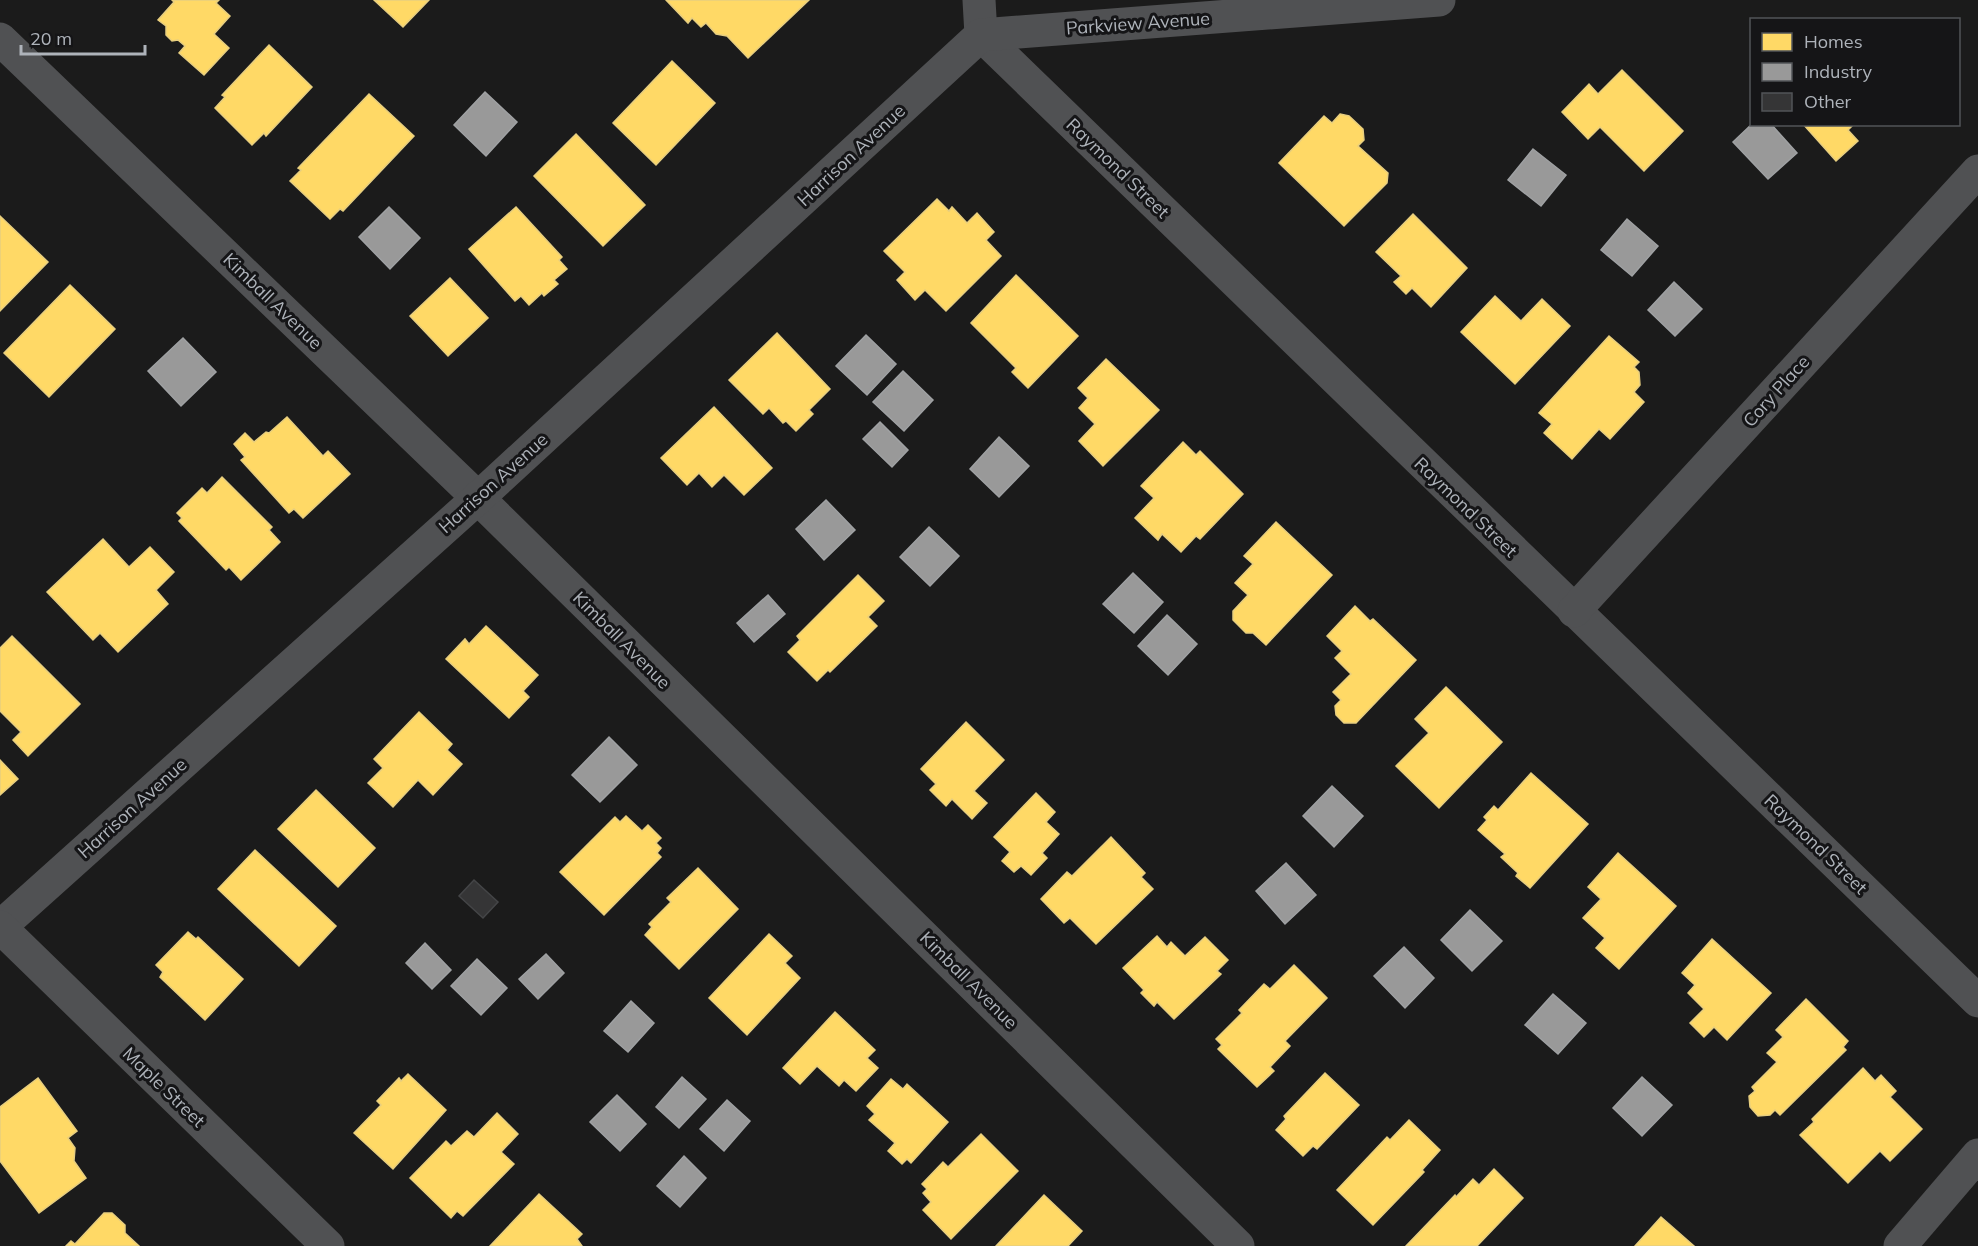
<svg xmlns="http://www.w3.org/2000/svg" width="1978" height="1246" font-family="Mulish,sans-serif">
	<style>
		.homes { fill: #ffd966; stroke: #e7ce7f; stroke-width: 1.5 }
		.industry { fill: #999; stroke: #9fa1a3; stroke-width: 1.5 }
		.building { fill: #353536; stroke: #444547; stroke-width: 1.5 }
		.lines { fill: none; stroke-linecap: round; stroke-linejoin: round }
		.street { stroke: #505153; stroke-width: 33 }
		.labels { text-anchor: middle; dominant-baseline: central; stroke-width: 6; stroke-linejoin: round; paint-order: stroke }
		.street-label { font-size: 18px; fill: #aeb3ba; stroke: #151517 }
	</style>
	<rect width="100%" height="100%" fill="#1b1b1b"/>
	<g class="homes">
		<path d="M 172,0 L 219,0 L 216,3 L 230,16 L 214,34 L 229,48 L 204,75 L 179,53 L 185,46 L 178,40 L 172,41 L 166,35 L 166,26 L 158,20 L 174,2 Z"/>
		<path d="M 374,0 L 429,0 L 403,27 Z"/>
		<path d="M 666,0 L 809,0 L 748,58 L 727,36 L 716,34 L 706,23 L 701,27 L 692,18 L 688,23 Z"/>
		<path d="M 269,45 L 312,87 L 266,136 L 264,133 L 252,145 L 215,108 L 225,97 L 222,95 Z"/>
		<path d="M 672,61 L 715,103 L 656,165 L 613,123 Z"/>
		<path d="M 1622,70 L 1683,131 L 1644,171 L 1600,127 L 1588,139 L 1562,112 L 1589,84 L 1598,94 Z"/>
		<path d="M 369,94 L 414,136 L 343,211 L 340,209 L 330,219 L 290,181 L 301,170 L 298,168 Z"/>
		<path d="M 1340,114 L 1349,116 L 1363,129 L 1364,140 L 1358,146 L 1388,173 L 1387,183 L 1344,226 L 1279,163 L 1324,116 L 1332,123 Z"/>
		<path d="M 1803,124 L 1854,124 L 1848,130 L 1858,141 L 1836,161 Z"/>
		<path d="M 576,134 L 645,205 L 603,246 L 534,176 Z"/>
		<path d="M 937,199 L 949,211 L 952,207 L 967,223 L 977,213 L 994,232 L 986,240 L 1001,256 L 946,311 L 925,290 L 915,300 L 897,280 L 905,272 L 884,251 Z"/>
		<path d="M 516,207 L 562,257 L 559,260 L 567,269 L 554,280 L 558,284 L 544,296 L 542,293 L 529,305 L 521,296 L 515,301 L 469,249 Z"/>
		<path d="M 1413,214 L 1467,268 L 1431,307 L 1412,288 L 1406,294 L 1394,282 L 1401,276 L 1376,252 Z"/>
		<path d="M 0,216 L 48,262 L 0,311 Z"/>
		<path d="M 1016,275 L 1078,336 L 1028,388 L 1012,372 L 1016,368 L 971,323 Z"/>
		<path d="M 450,278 L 488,318 L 448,356 L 410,316 Z"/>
		<path d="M 70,285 L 115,329 L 49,397 L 4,353 Z"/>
		<path d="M 1495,296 L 1521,321 L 1542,299 L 1570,326 L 1515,384 L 1461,332 Z"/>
		<path d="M 777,333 L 830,389 L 809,410 L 813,414 L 796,431 L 786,421 L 783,423 L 769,408 L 763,414 L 729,380 Z"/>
		<path d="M 1609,336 L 1639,362 L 1634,367 L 1639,372 L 1640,385 L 1634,392 L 1644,402 L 1610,439 L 1599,429 L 1572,459 L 1544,433 L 1552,424 L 1539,413 Z"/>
		<path d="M 1106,359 L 1159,410 L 1103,466 L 1079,441 L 1095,424 L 1079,408 L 1088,398 L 1078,388 Z"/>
		<path d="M 714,407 L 772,468 L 744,495 L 724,475 L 712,487 L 699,473 L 687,485 L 661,458 Z"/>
		<path d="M 287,417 L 323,456 L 328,451 L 350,474 L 303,518 L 294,509 L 289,513 L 241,460 L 245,457 L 234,444 L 245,433 L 254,442 L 266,432 L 269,433 Z"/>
		<path d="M 1183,442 L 1196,455 L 1200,451 L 1243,494 L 1200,539 L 1196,536 L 1181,552 L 1162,534 L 1158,540 L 1135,518 L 1154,498 L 1141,486 Z"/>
		<path d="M 222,477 L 272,527 L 269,530 L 280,542 L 241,580 L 229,567 L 226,570 L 179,521 L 182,518 L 177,513 L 202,488 L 207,493 Z"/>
		<path d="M 1276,522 L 1332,575 L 1266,645 L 1253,633 L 1246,633 L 1233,620 L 1233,611 L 1248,595 L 1235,583 L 1253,564 L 1244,556 Z"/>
		<path d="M 103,539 L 129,567 L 150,547 L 174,572 L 156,590 L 168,604 L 118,652 L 100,633 L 93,640 L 47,592 Z"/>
		<path d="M 858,575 L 884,601 L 868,617 L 877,626 L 830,672 L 828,670 L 817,681 L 788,652 L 800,640 L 797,636 Z"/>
		<path d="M 1355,606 L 1370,621 L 1373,619 L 1416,660 L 1356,723 L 1344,723 L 1336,715 L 1335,706 L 1341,700 L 1333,692 L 1351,674 L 1335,658 L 1342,651 L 1327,636 Z"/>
		<path d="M 486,626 L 538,675 L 523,691 L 529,697 L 509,718 L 446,659 L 465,639 L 469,644 Z"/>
		<path d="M 12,636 L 80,704 L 28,756 L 13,740 L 21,732 L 0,711 L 0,648 Z"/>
		<path d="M 1446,687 L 1502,742 L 1439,808 L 1396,766 L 1429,733 L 1415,719 Z"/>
		<path d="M 419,712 L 452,744 L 447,750 L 462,764 L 433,795 L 418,780 L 393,807 L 368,783 L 383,768 L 374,759 Z"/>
		<path d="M 966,722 L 1004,760 L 974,791 L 987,803 L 972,819 L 952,799 L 946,806 L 930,790 L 936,784 L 921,769 Z"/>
		<path d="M 0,760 L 18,779 L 0,795 Z"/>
		<path d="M 1531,773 L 1588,824 L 1530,888 L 1516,876 L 1518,873 L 1501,857 L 1505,854 L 1478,830 L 1487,820 L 1484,817 L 1494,806 L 1498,810 Z"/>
		<path d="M 316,790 L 375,848 L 338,887 L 278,829 Z"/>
		<path d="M 1036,793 L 1055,812 L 1046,822 L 1059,834 L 1042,853 L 1047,858 L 1031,875 L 1021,866 L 1014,872 L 1002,861 L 1010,852 L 994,837 Z"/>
		<path d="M 626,816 L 642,831 L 648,825 L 661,838 L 656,843 L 661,848 L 657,853 L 661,857 L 604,915 L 560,872 L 615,817 L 620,822 Z"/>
		<path d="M 1111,837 L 1145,873 L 1141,877 L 1153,889 L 1096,944 L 1070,918 L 1064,923 L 1041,899 L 1067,872 L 1072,876 Z"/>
		<path d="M 255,850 L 336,926 L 299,966 L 218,889 Z"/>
		<path d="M 1618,853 L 1676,906 L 1619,969 L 1596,948 L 1605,938 L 1583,918 L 1601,899 L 1588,887 Z"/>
		<path d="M 698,868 L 738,909 L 679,969 L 645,935 L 652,927 L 649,924 L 671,902 L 667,898 Z"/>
		<path d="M 188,932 L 196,939 L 198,937 L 243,979 L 205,1020 L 160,977 L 163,972 L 156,965 Z"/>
		<path d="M 769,934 L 792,956 L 785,963 L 800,978 L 747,1035 L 709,998 Z"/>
		<path d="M 1157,936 L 1167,947 L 1171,942 L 1185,956 L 1205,937 L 1228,960 L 1217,971 L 1221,974 L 1174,1019 L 1157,1002 L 1154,1006 L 1141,993 L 1144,990 L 1123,968 Z"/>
		<path d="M 1712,939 L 1771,993 L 1727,1040 L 1714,1027 L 1704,1037 L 1690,1023 L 1704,1009 L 1688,993 L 1695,985 L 1682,973 Z"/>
		<path d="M 1294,965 L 1327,998 L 1285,1041 L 1290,1046 L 1270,1067 L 1274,1071 L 1257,1087 L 1218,1049 L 1222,1045 L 1216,1039 L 1242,1013 L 1239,1010 L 1264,984 L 1270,989 Z"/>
		<path d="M 1806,999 L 1848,1041 L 1843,1047 L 1846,1050 L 1780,1115 L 1775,1110 L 1770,1115 L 1758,1116 L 1750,1107 L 1749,1096 L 1755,1091 L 1752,1087 L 1777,1062 L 1767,1053 L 1783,1037 L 1776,1030 Z"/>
		<path d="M 835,1012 L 875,1050 L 867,1058 L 878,1068 L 856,1091 L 844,1080 L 839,1086 L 817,1066 L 800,1084 L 783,1068 Z"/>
		<path d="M 1863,1068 L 1875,1081 L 1881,1075 L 1896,1091 L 1890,1097 L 1922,1129 L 1890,1161 L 1880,1151 L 1848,1183 L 1800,1135 L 1814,1122 L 1812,1119 Z"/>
		<path d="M 1325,1073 L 1359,1105 L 1317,1149 L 1313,1146 L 1303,1156 L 1276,1130 L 1286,1119 L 1284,1116 Z"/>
		<path d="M 408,1074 L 446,1110 L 393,1169 L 354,1133 L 381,1105 L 377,1101 L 399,1078 L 401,1081 Z"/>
		<path d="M 38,1078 L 77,1131 L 68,1138 L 75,1148 L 74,1161 L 86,1178 L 39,1213 L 0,1161 L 0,1107 Z"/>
		<path d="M 891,1079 L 903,1089 L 907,1084 L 948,1122 L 911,1163 L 907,1159 L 902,1164 L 888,1151 L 895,1143 L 869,1120 L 875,1114 L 867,1106 Z"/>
		<path d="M 497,1113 L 518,1134 L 501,1152 L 514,1164 L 463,1216 L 457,1211 L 451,1218 L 410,1178 L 446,1141 L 451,1146 L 467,1131 L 474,1137 Z"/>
		<path d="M 1409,1120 L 1440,1150 L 1422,1170 L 1424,1172 L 1373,1225 L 1337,1190 L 1387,1137 L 1390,1140 Z"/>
		<path d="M 981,1134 L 1018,1171 L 951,1239 L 923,1210 L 931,1202 L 923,1193 L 927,1189 L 922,1184 L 943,1162 L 948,1167 Z"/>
		<path d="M 1494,1169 L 1523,1198 L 1477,1246 L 1406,1246 L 1455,1195 L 1456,1197 L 1473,1179 L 1479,1185 Z"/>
		<path d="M 539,1194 L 582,1234 L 577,1239 L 582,1246 L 490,1246 Z"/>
		<path d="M 1044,1195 L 1082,1231 L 1068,1246 L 996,1246 Z"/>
		<path d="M 104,1213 L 112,1213 L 125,1225 L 125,1233 L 139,1246 L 66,1246 L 71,1241 L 75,1244 Z"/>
		<path d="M 1661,1217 L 1694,1246 L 1635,1246 Z"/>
	</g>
	<g class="industry">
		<path d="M 485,92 L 517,122 L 486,156 L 454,125 Z"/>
		<path d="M 1752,124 L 1771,124 L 1797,153 L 1768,179 L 1733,142 Z"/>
		<path d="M 1533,149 L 1566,175 L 1541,206 L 1508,180 Z"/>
		<path d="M 389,207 L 420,238 L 390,269 L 359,237 Z"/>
		<path d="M 1627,219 L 1658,246 L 1632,276 L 1601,250 Z"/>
		<path d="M 1674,282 L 1702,309 L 1675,336 L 1648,310 Z"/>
		<path d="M 866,335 L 896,364 L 867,395 L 836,366 Z"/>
		<path d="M 183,338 L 216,372 L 181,406 L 148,371 Z"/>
		<path d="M 903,371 L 933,400 L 904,431 L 873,402 Z"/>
		<path d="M 880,422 L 908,450 L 892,467 L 863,439 Z"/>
		<path d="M 999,437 L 1029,466 L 999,497 L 970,469 Z"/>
		<path d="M 826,500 L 855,530 L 824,560 L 796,529 Z"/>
		<path d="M 929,527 L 959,556 L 930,586 L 900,557 Z"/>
		<path d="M 1133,573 L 1163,602 L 1134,633 L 1103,604 Z"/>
		<path d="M 768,595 L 785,614 L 754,642 L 737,623 Z"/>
		<path d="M 1167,615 L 1197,644 L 1168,675 L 1138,646 Z"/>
		<path d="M 609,737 L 637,765 L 600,802 L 572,775 Z"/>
		<path d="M 1332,786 L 1363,816 L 1334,847 L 1303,816 Z"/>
		<path d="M 1286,863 L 1316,895 L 1285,924 L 1256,891 Z"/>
		<path d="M 1470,910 L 1502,941 L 1472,971 L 1441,940 Z"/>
		<path d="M 425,943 L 451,970 L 432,989 L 406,963 Z"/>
		<path d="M 1404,947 L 1434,978 L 1405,1008 L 1374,976 Z"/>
		<path d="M 546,954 L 564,973 L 538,999 L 519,979 Z"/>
		<path d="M 477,959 L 507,988 L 481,1015 L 451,986 Z"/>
		<path d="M 1553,994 L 1586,1023 L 1558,1054 L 1525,1025 Z"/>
		<path d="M 631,1001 L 654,1023 L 628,1052 L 604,1031 Z"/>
		<path d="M 682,1077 L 706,1099 L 679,1128 L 656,1107 Z"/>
		<path d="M 1642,1077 L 1672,1105 L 1642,1136 L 1613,1108 Z"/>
		<path d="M 617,1095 L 646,1124 L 620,1151 L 590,1122 Z"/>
		<path d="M 727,1100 L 750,1121 L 724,1151 L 700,1129 Z"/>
		<path d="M 684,1156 L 706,1178 L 680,1207 L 657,1186 Z"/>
	</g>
	<path class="building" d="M 474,880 L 498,902 L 483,918 L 459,896 Z"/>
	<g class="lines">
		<g class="street">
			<path d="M 979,0 L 981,35 L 1978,1001"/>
			<path d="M 0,39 L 478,498 L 1238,1246"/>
			<path d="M 1574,611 L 1978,171"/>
			<path d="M 0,927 L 478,498 L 981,35 L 1439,0"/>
			<path d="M 0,927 L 328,1246"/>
			<path d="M 1900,1246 L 1978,1155"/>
		</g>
	</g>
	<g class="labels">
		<g class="street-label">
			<text transform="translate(1138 23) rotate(-4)">Parkview Avenue</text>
			<text transform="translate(851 155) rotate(-43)">Harrison Avenue</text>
			<text transform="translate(1118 168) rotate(44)">Raymond Street</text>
			<text transform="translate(273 301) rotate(44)">Kimball Avenue</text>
			<text transform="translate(1776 391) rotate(-48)">Cory Place</text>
			<text transform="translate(493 483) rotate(-42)">Harrison Avenue</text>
			<text transform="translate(1466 507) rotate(44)">Raymond Street</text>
			<text transform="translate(622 640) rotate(45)">Kimball Avenue</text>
			<text transform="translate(132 808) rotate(-42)">Harrison Avenue</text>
			<text transform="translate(1816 844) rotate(44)">Raymond Street</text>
			<text transform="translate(969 980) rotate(45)">Kimball Avenue</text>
			<text transform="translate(164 1087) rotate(44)">Maple Street</text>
		</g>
	</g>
	<rect x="1750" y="18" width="210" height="108" fill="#151517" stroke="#525458" stroke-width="1.5"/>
	<rect x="1762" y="33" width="30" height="18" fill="#ffd966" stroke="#525458" stroke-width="1.5"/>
	<text x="1804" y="48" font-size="18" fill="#aeb3ba">Homes</text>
	<rect x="1762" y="63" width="30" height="18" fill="#999999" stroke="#525458" stroke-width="1.5"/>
	<text x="1804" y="78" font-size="18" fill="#aeb3ba">Industry</text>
	<rect x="1762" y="93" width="30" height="18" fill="#353536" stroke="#525458" stroke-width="1.5"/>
	<text x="1804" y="108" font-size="18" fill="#aeb3ba">Other</text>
	<path d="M21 45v9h124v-9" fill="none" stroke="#aeb3ba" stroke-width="3"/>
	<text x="30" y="45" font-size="18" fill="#aeb3ba" stroke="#151517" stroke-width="4.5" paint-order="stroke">20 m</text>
</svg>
